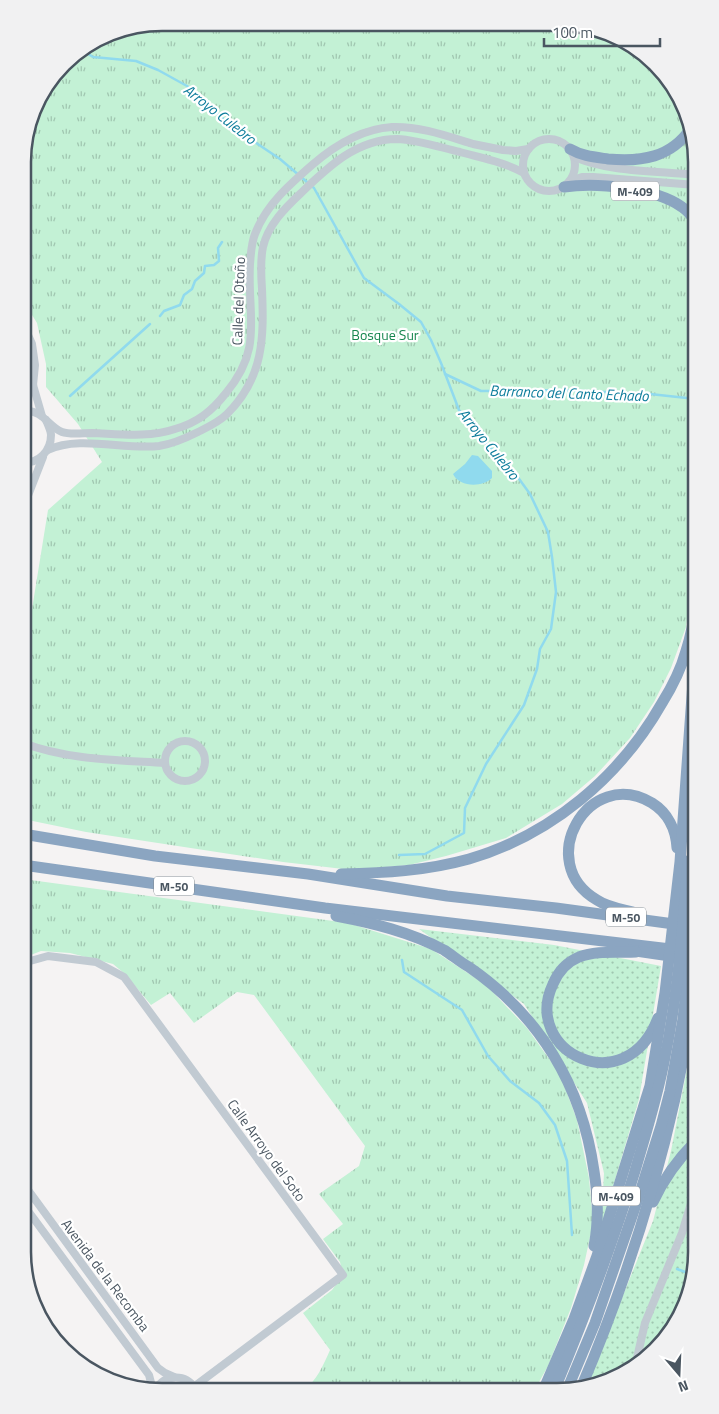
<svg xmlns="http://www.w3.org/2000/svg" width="719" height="1414" font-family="'Titillium Web',sans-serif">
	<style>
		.grass { fill: url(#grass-dots) }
		.park { fill: url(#park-tufts) }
		.water { fill: #90daee }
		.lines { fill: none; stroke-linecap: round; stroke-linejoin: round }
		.stream { stroke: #90daee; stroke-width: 2.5 }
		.minor { stroke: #c1cad2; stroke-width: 8 }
		.highway { stroke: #8ba5c1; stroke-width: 11 }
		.labels { text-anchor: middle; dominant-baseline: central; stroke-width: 4.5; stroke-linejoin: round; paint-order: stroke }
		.shield { fill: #fff; stroke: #808990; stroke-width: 1 }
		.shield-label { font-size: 12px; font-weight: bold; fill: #4a5661 }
		.street-label { font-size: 14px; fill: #4a5661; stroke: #fff }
		.park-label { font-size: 14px; fill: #17864f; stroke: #fff }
		.water-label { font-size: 15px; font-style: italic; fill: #0c7c9b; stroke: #fff }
		.rim { fill: none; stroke: #4a5661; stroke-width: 2.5 }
	</style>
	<defs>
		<pattern id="grass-dots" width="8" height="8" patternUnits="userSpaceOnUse" patternTransform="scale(1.25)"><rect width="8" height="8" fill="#c3f1d5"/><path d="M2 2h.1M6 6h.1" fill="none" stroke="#a0c6b0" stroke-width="1.8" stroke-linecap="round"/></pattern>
		<pattern id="park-tufts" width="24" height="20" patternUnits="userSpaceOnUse" patternTransform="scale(1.25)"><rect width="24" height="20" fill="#c3f1d5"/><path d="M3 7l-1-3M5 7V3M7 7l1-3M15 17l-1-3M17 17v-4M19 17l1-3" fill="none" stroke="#a0c6b0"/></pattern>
	</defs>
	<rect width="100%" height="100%" fill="#f5f3f3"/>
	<g class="grass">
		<path d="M 419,929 L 554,945 L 661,966 L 639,1099 L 601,1227 L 604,1173 L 587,1103 L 524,1004 Z"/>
		<path d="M 696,1023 L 696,1261 L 667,1337 L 601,1384 L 586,1387 L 653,1221 L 671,1151 Z"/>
	</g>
	<g class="park">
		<path d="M 163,23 L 583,25 L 649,57 L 689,118 L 696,163 L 696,534 L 694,566 L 686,627 L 671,668 L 654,702 L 630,738 L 595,776 L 562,804 L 506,838 L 446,856 L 409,865 L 352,870 L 283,862 L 86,832 L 23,819 L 23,665 L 48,510 L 102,462 L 78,424 L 46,387 L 46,364 L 37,323 L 24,302 L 24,145 L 37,100 L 70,57 L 109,33 Z"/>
		<path d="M 23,879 L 348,923 L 431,949 L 486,985 L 527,1028 L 560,1074 L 577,1120 L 589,1178 L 593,1223 L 584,1265 L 571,1308 L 548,1366 L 534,1391 L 303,1391 C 317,1380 323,1366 330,1350 L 303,1313 L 332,1290 L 343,1275 L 340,1262 L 323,1239 L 343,1224 L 319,1194 L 359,1166 L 365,1146 L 254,995 L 237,992 L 194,1023 L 170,993 L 151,1005 L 125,974 L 113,964 L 70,953 L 41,951 L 23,958 Z"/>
	</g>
	<path class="water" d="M 472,455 L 478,456 L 492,471 L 492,478 C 482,488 459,487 453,474 L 465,464 Z"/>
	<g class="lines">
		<g class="stream">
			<path d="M 82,50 L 93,57 L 136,61 L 158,70 L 187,86 L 231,126 L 280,159 L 314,188 L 364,278 L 399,304 L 421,322 L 431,340 L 441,363 L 459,410 L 479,437 L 509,465 L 530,494 L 548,532 L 552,557 L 556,592 L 551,629 L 540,649 L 537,669 L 524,705 L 486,764 L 465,808 L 464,833 L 425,854 L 399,855"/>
			<path d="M 160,316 L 164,311 L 180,305 L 184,295 L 192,289 L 195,281 L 204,273 L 205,266 L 214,265 L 219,261 L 218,248 L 222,242"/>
			<path d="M 445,374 L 481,391 L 563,390 L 650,394 L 696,399"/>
			<path d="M 70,396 L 150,324"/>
			<path d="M 402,960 L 404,972 L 462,1010 L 488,1056 L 510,1081 L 539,1103 L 555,1125 L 567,1161 L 572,1235"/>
			<path d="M 677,1269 L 691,1274"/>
		</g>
		<g class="minor">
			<circle cx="549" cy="165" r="26"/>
			<path d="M 575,157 C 608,172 659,171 696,175"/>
			<path d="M 570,181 L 582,177 L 593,177 L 696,185"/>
			<path d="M 23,324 L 32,344 L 35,365 L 33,385 L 42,416"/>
			<path d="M 23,397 L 33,385"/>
			<path d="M 23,410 C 45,411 47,426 62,432 C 70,435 83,433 92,433 C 119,434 149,438 175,429 C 197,423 212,411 226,393 C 264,348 247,316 250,264 C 251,254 251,244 255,234 C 266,205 289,185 312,165 C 335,145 361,129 392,127 C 420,126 447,136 473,144 C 483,146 493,148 503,150 L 516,151 L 528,149"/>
			<path d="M 48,450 C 79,435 124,450 159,446 C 173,444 186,438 198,432 C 208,427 219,422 227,414 C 264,377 264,338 262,289 C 261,275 260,261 263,247 C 268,225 285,208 301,193 C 328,167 357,139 397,139 C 418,140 439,147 460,152 C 482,158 504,162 524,173"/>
			<path d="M 23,463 C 39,463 51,451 51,435 C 51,431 48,425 46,420"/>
			<path d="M 23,525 L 27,498 L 43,457"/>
			<circle cx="185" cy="761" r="20"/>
			<path d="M 23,743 C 68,760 117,760 165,763"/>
			<path d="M 23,963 L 48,956 L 96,962 L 124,977 L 343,1275 L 195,1386"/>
			<path d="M 23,1183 L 158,1368 L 165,1373 L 174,1377"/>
			<path d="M 23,1204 L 149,1375 L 153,1390"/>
			<path d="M 637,1358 L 645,1323 L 682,1233 L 696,1187"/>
			<path d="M 155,1390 C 165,1374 185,1373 196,1389"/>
		</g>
		<g class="highway">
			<path d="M 570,149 C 582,156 594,157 608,159 C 641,162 671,158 691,128"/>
			<path d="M 564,187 C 596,182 656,188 682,207 C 688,211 692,217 696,221"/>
			<path d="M 23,834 L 155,856 L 308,874 L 447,896 L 556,908 L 696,927"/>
			<path d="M 23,865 L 325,908 L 696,952"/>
			<path d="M 341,874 C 384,873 426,871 469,859 C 551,835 620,777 662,703 C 672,687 681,669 686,651 C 691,636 694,619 696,603"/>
			<path d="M 633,912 C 621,909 607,907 597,900 C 533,863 588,765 652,803 C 668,813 676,830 677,848"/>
			<path d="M 336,916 C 373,923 410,932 444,950 C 452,955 460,962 469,967 C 540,1016 582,1086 594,1171 C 598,1196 599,1221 594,1246"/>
			<path d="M 629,950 L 677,957"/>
			<path d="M 636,952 C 617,953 597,950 579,957 C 567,962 558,972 553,984 C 521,1052 626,1103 658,1018"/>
			<path d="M 694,1024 L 696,1047"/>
			<path d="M 653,1202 C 664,1178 678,1159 696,1141"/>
			<path d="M 581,1388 C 636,1259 679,1116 696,977"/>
			<path d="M 567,1390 L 595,1323 L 638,1199 L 661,1126 L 670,1091 L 683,1019 L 696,899"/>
			<path d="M 543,1391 L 574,1319 L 597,1256 L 650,1086 L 665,993 L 680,862 L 696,641"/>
			<path d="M 554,1391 C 584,1319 612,1246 635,1171 C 646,1133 658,1095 665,1057 C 678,993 683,926 688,861"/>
		</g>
	</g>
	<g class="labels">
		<g class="shield">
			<rect x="611" y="181.5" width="48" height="19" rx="4"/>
			<rect x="154" y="876.5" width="40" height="19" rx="4"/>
			<rect x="606" y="907.5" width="40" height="19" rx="4"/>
			<rect x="592" y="1186.5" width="48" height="19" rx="4"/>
		</g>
		<g class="shield-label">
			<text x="635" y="191">M-409</text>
			<text x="174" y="886">M-50</text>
			<text x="626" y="917">M-50</text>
			<text x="616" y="1196">M-409</text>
		</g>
		<g class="street-label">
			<text transform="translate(238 301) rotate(-88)">Calle del Otoño</text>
			<text transform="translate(267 1150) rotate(54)">Calle Arroyo del Soto</text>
			<text transform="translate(106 1275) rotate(53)">Avenida de la Recomba</text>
		</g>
		<g class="park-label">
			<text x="385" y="334">Bosque Sur</text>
		</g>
		<g class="water-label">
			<text transform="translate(220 114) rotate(38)">Arroyo Culebro</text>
			<text transform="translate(569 393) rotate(2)">Barranco del Canto Echado</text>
			<text transform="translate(489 444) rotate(51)">Arroyo Culebro</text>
		</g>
	</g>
	<path d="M0 0H719V1414H0ZM162 31H557A131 131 0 0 1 688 162V1252A131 131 0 0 1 557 1383H162A131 131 0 0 1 31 1252V162A131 131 0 0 1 162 31Z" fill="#f1f1f2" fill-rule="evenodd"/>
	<path class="rim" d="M162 31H557A131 131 0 0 1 688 162V1252A131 131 0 0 1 557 1383H162A131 131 0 0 1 31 1252V162A131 131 0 0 1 162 31Z"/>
	<g transform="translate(679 1374) rotate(161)" stroke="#ffffff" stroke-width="4" paint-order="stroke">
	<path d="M0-4L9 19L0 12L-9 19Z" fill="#4a5661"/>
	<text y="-8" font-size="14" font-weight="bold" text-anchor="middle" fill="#4a5661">N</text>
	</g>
	<path d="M544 38v8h116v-8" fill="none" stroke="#4a5661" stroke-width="2.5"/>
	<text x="552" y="38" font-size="15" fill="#4a5661" stroke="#ffffff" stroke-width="4" paint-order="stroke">100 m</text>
</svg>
